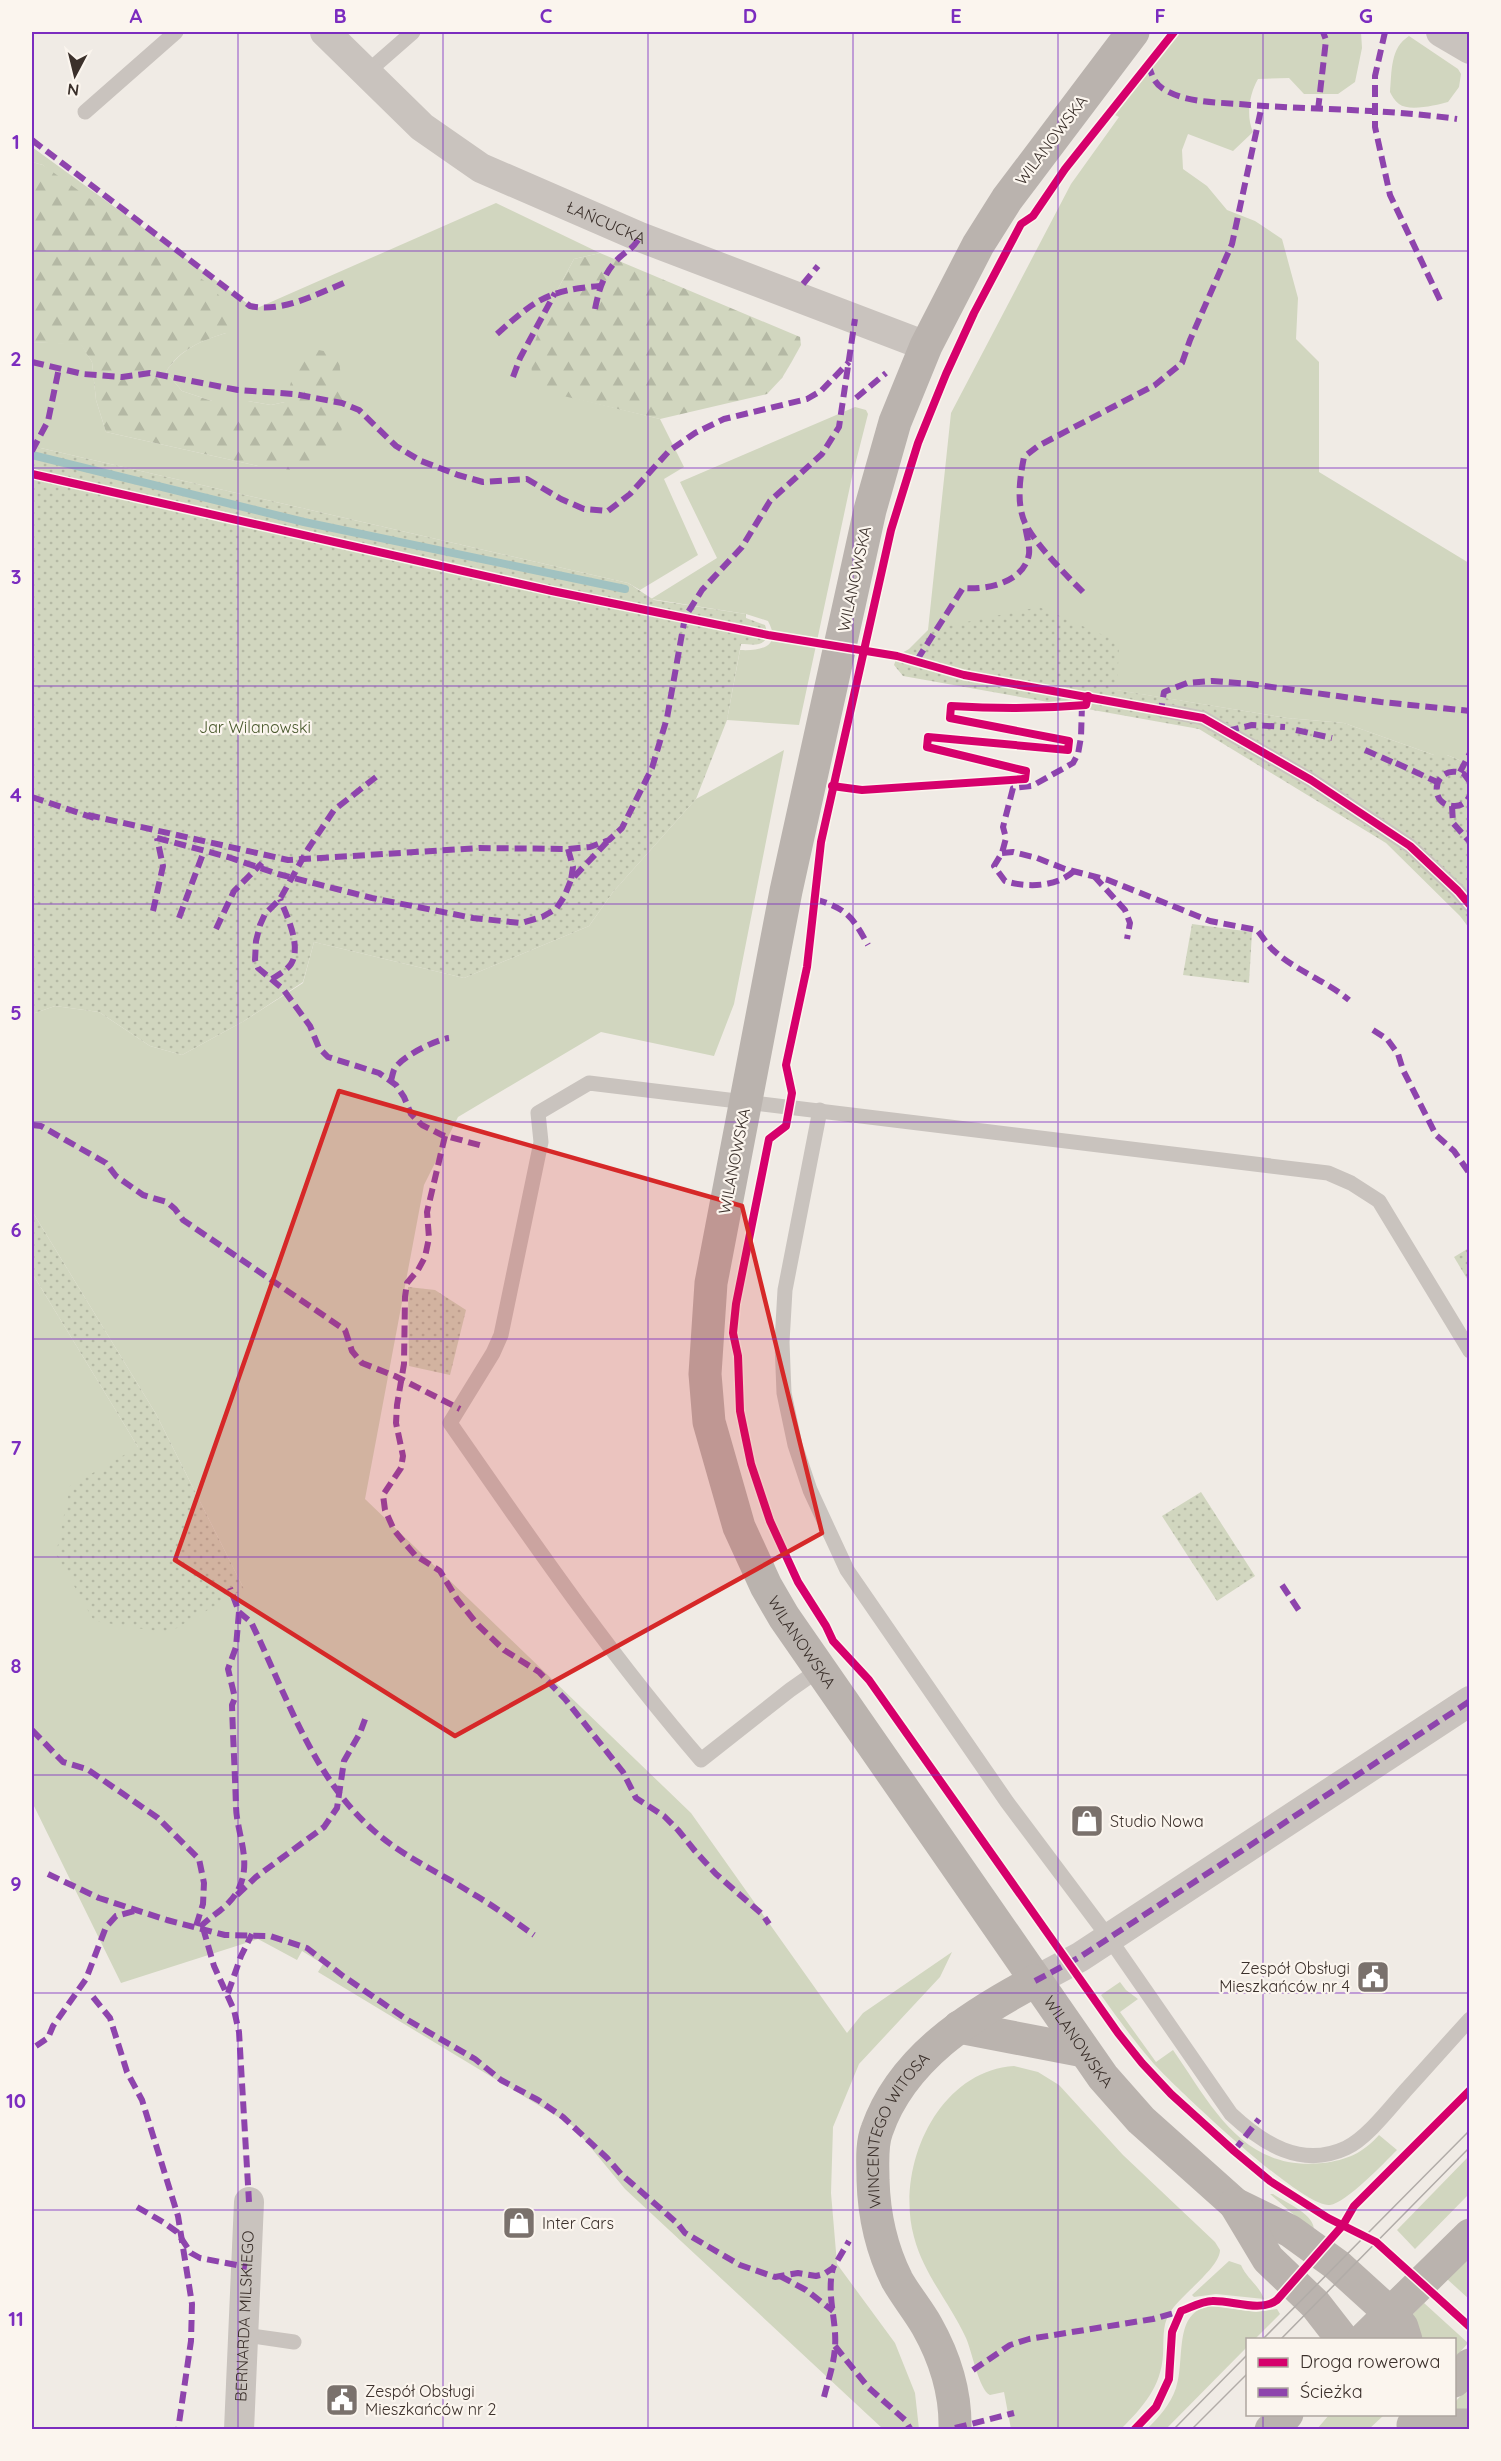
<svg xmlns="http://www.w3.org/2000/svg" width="1501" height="2461" font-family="Quicksand,sans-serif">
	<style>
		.grass { fill: #d1d6bf }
		.forest { fill: url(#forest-firs) }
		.park { fill: url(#park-dots) }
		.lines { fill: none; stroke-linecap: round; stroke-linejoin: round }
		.stream { stroke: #a1c2c1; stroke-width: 8 }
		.lane { stroke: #c9c3be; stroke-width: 15 }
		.street { stroke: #c9c3be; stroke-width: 30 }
		.secondary { stroke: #bab3ae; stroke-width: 33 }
		.tram { stroke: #b1aca8; stroke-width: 1.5 }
		.quiet { stroke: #8e44ad; stroke-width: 6; stroke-dasharray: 12 6; stroke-linecap: butt }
		.cycleway-casing { stroke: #fbf5ee; stroke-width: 11 }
		.cycleway { stroke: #d6006c; stroke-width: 8 }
		.marked { fill: #d62828; fill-opacity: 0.2; stroke: #d62828; stroke-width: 4.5; stroke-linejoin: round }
		.grid { fill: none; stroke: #7b2cbf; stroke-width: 1.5; stroke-opacity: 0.55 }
		.labels { text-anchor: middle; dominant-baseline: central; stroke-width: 4.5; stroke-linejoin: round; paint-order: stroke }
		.street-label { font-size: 16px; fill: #3b302b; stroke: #fbf5ee }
		.park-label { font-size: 16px; fill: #4a5a2e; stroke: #fbf5ee }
		.poi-label { font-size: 16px; fill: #3b302b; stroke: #fbf5ee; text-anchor: start }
		.neatline { fill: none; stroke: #7b2cbf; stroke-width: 2 }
		.grid-label { font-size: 20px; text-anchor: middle; font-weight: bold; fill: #7b2cbf }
	</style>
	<defs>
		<pattern id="forest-firs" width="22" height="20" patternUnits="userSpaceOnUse" patternTransform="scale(1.5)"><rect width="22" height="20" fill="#d1d6bf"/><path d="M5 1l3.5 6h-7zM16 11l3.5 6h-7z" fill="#b4b8a4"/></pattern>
		<pattern id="park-dots" width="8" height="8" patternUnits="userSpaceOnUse" patternTransform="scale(1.5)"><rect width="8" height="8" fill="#d1d6bf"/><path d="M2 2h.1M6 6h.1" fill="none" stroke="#b4b8a4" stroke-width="1.8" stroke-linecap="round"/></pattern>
	</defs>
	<rect width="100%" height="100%" fill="#f0ebe5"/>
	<g class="grass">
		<path d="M 1179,32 L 1361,32 L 1362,48 L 1355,82 L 1338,94 L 1304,94 L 1289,78 L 1258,79 C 1249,95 1246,116 1253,132 L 1233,151 L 1188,134 L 1182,150 L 1183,169 L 1207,186 L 1227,210 L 1255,221 L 1282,239 L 1298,298 L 1296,339 L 1319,362 L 1319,472 L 1469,563 L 1469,764 L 1447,755 L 1434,755 L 1344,723 L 1287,718 L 1116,690 L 928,630 L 951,413 L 1071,184 L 1119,117 L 1115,115 Z"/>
		<path d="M 1409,36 L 1458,69 L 1461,74 L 1459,87 L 1448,102 C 1437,105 1409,112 1399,104 C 1395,101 1392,96 1390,92 C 1392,71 1390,48 1409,36 Z"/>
		<path d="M 32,147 L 255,309 L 496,203 L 600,253 L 574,259 L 546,311 L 534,388 L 660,419 L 684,467 L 664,479 L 698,555 L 640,590 L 628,583 L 32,446 L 32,342 L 81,344 L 92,362 L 96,400 L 106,432 L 258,466 L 285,402 L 271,405 L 248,401 L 212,401 L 182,391 L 166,372 C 181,349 200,341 226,333 L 43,165 L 32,162 Z"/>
		<path d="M 855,407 L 866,410 L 868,414 L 852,477 L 799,725 L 727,720 L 740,650 C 761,651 782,647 768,621 L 746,614 L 651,599 L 717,558 L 680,482 Z"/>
		<path d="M 784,750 L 734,1004 L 714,1056 L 601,1032 L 458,1117 L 424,1185 L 365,1499 L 691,1813 L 847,2033 L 863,2013 L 952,1952 L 940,1977 L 859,2064 L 833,2127 L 831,2193 L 837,2264 L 895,2343 L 915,2393 L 919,2429 L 883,2429 L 625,2189 L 573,2126 L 318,1972 L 323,1964 L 302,1951 L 297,1960 L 258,1939 L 121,1983 L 32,1802 L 32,1273 L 138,1447 L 244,1589 L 156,1414 L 32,1211 L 32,1014 L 55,1006 L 99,1012 L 150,1046 L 182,1055 L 244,1021 L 303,983 L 314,942 L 464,978 L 589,926 L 613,892 L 696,799 Z"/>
		<path d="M 1120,1982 L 1126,1990 L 1138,1999 L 1120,2012 L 1156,2062 L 1173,2050 C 1212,2106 1243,2172 1323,2163 C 1347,2160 1363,2153 1379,2135 L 1397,2150 C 1385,2162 1346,2203 1330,2205 C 1303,2209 1176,2088 1154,2064 C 1135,2042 1118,2019 1101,1995 Z"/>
		<path d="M 1014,2066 L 1038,2072 L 1059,2085 L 1123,2155 L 1215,2242 L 1220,2250 C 1220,2268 1179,2296 1169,2314 C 1162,2326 1164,2341 1163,2355 C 1161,2387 1143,2407 1121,2429 L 1011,2429 L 1004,2392 L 990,2395 C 979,2390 972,2351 966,2338 C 950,2303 924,2275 914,2237 C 895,2168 937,2071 1014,2066 Z"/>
		<path d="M 1469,2156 L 1469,2194 L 1415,2249 L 1397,2230 Z"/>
		<path d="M 1270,2194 L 1273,2194 C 1286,2203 1316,2214 1314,2232 Z"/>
		<path d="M 1469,2257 L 1469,2299 L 1447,2279 Z"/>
		<path d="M 1229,2261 L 1241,2265 C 1247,2279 1259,2285 1264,2299 L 1216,2294 L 1194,2297 L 1192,2295 Z"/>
		<path d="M 1424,2303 L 1468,2343 L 1455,2358 L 1454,2340 L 1419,2339 L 1412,2315 Z"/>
		<path d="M 1211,2306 L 1256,2312 L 1277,2309 L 1280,2314 L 1255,2339 L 1248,2340 L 1247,2347 L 1166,2429 L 1147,2429 C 1159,2417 1170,2405 1176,2388 C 1186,2360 1172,2311 1211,2306 Z"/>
		<path d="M 1469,2387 L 1469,2407 L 1465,2413 L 1455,2414 L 1454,2403 Z"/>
		<path d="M 1329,2415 L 1329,2414 L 1384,2415 L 1369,2429 L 1317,2429 Z"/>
	</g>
	<g class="forest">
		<path d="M 32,162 L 43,165 L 210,285 L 236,315 L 226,333 C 201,341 180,349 166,372 L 182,391 L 212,401 L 248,401 L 271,405 L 285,402 C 296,372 295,334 339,357 L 344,416 L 338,450 L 299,471 L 258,466 L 106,432 L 96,400 L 92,362 L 81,345 L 32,342 Z"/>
		<path d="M 600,253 L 800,337 L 801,345 L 791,363 L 782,378 L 767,394 L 660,419 L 534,389 L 530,356 L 546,311 L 574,259 Z"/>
	</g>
	<g class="park">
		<path d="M 32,446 L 628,583 L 654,600 L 746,614 L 746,618 L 765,625 L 768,635 C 763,648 752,644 741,644 L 727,720 L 696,799 L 613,892 L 589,926 L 464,978 L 314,942 L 303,982 L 244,1021 L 182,1055 L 150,1046 L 99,1012 L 55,1006 L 32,1014 Z"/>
		<path d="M 1039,607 L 1119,642 L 1117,690 L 1287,718 L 1344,723 L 1434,755 L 1447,755 L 1469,764 L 1469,928 L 1460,916 L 1386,843 L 1199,729 L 903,676 L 894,665 L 897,656 L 909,649 L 928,630 Z"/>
		<path d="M 1192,924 L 1252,932 L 1249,983 L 1183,975 Z"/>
		<path d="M 32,1211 L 156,1414 L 244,1589 L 168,1633 L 94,1621 L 56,1554 L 70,1486 L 138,1447 L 32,1273 Z"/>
		<path d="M 1469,1248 L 1469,1282 L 1454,1257 Z"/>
		<path d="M 408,1287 L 435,1290 L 466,1310 L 450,1375 L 409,1366 Z"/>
		<path d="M 1201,1492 L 1255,1576 L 1217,1601 L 1162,1516 Z"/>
	</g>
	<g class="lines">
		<path class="stream" d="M 32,455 L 304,522 L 625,589"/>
		<g class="lane">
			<path d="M 365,74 L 413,32"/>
			<path d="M 85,112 L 176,32"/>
			<path d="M 1161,710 L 1203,718 L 1311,780 L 1410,846 L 1458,891 L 1470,905"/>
			<path d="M 820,1110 L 785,1290 L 782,1342 L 784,1393 L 795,1445 L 810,1490 L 847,1570 L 1007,1802 L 1109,1938 L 1231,2114 C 1262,2143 1301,2169 1346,2148 C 1366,2139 1390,2108 1405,2091 C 1427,2067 1448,2043 1470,2019"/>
			<path d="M 820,1669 L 790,1690 L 701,1760 C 609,1654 530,1538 450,1423 L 493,1353 L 501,1335 L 541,1142 L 538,1113 L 589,1083 L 1328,1173 L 1351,1183 L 1379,1201 L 1470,1351"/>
			<path d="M 245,2335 L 294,2342"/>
		</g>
		<g class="street">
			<path id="s1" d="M 325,32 L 422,127 L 481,168 L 640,237 L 926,346"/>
			<path d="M 1441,32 L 1470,49"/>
			<path d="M 1035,1981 L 1080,1957 L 1470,1701"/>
			<path id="s2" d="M 239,2430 L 249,2202"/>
		</g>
		<g class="secondary">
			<path id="s3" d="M 1133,32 L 1007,199 L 978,245 L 926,346 L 895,422 L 870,510 L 786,891 L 711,1283 L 705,1374 L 709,1422 L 739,1527 L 766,1586 L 784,1617 L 1103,2077 L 1141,2120 L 1235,2204 L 1290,2231 L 1337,2265 L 1391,2314 L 1402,2327 L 1406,2340"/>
			<path d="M 959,2027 L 1084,2051"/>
			<path d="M 1235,2204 L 1268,2259 L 1315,2304 L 1343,2340"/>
			<path d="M 1363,2340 L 1470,2235"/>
			<path d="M 1454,2381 L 1470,2365"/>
			<path d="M 1413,2425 L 1470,2425"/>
			<path id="s4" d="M 955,2430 C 956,2393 945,2358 927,2326 C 918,2310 906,2296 897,2280 C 881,2248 874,2216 873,2180 C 873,2164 871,2145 877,2130 C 902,2058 971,2015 1035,1981"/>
			<path d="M 1271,2430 L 1287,2414"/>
		</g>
		<g class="tram">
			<path d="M 1262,2340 L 1470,2130"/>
			<path d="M 1280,2340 L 1470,2147"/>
			<path d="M 1173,2430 L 1248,2354"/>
			<path d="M 1191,2430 L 1248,2373"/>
		</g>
		<g class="quiet">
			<path d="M 1385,32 L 1375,76 L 1375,127 L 1390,195 L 1441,302"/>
			<path d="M 1148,64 C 1152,75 1154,84 1165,90 C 1189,104 1223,102 1250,105 C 1319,110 1388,109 1457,119"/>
			<path d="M 1318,110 L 1326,40 L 1323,32"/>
			<path d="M 32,140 L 250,306 C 282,313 317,294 346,282"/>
			<path d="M 803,284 L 818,266"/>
			<path d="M 595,309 C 599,289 604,272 620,257 C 630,248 631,251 640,237"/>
			<path d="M 497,334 C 535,300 548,290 600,286"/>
			<path d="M 32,362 L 83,374 L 122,377 L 150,373 L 238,390 L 294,394 L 342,403 L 359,410 L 396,446 L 421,461 L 458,475 L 483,482 L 527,479 L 561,499 L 584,509 L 608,511 L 630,494 L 669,451 L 695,433 L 724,419 L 807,399 L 821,391 L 849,362"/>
			<path d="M 513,377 L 520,358 L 555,293"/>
			<path d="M 856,398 L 886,373"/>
			<path d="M 32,451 L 48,421 L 59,368"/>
			<path d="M 1083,592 C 1066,575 1035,544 1025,523 C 1016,503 1020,477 1024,457 L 1038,446 L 1155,385 L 1182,363 L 1190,340 L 1232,244 L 1262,105"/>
			<path d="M 917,660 L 963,588 C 986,590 1024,583 1029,554 C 1030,545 1026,534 1025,525"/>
			<path d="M 1156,709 L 1161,710 L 1164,692 L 1187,683 L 1212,681 L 1250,684 L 1381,702 L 1470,711"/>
			<path d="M 1296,730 L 1332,738"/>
			<path d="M 1227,731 L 1252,725 L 1285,727"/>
			<path d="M 1365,750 L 1392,762"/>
			<path d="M 1396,763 L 1437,782"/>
			<path d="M 1460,772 L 1470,753"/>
			<path d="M 376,777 L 334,810 L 308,849 L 280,899 L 265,914 L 260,925 L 256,941 L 255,960 L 258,968 L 283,989 L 310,1026 L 319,1048 L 328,1057 L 379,1073 L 396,1085 L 404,1097 L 411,1114 L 422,1125 L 442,1135 L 483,1146"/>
			<path d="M 1470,782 L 1464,774 C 1433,761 1426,807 1455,806 C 1462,806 1466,802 1470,796"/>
			<path d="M 32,797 L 94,818"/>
			<path d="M 1452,806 L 1453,823 L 1470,842"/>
			<path d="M 88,815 L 288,860 L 479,848 L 568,849 L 590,847 L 609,840 L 622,828 L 652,768 L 667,718 L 685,617 L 702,590 L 742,547 L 770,501 L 822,454 L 839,427 L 855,319"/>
			<path d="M 157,838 L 228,857 L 278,874 L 372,898 L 473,918 L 521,923 L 542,917 L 556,909 L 564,897 L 571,880 L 607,842"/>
			<path d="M 568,849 L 573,867 L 571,880"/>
			<path d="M 1002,853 L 1013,852 L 1037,858 L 1065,869 L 1108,880 L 1210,921 L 1257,930 C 1262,936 1267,944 1272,949 C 1294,970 1325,980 1349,1000"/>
			<path d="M 1074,871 C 1057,887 1027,888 1005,881 L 994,866 L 1002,853 L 1006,838 L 1003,827 L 1013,788 L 1032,786 L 1073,763 L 1078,754 L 1081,737 L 1082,705"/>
			<path d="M 1094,876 L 1125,910 L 1130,923 L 1127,939"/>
			<path d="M 815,899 C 847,909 852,916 868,945"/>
			<path d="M 153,911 L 163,866 L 157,838"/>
			<path d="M 179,918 L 204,851"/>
			<path d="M 216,929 L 234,891 L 262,863"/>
			<path d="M 272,979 C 278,975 287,970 291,964 C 302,947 287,916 280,899"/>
			<path d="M 1373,1030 L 1387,1039 L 1398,1054 L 1403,1070 L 1436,1135 L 1454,1151 L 1470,1174"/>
			<path d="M 391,1081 C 392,1077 393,1071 395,1068 C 403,1056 435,1040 449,1038"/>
			<path d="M 32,1125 L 41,1126 L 106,1163 L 116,1176 L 143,1195 L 167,1202 L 175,1209 L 183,1220 L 345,1330 L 352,1351 L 362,1363 L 395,1376 L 460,1409"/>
			<path d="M 445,1136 L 427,1212 L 429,1238 L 425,1257 L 418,1270 L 407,1283 L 405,1297 L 404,1364 L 397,1405 L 396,1423 L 403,1456 L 401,1468 L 383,1495 L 385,1510 L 394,1530 L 403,1541 L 415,1555 L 440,1571 L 457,1599 L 478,1625 L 504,1650 L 539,1672 L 565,1699 L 623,1772 L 636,1798 L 664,1816 L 678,1830 L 695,1851 L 716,1874 L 763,1915 L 769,1924"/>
			<path d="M 1282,1585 L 1300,1612"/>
			<path d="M 239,1612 L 251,1622 C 285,1692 313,1778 373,1830 C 403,1857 439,1872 473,1894 C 494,1906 514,1921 534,1935"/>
			<path d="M 32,1730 L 63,1762 L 87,1769 L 158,1818 L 199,1859 L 204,1883 L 203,1904 L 196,1926"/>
			<path d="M 48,1874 L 99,1898 L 167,1920 L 225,1935 L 270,1936 L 307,1948 L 343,1976 L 406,2019 L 475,2059 L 501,2080 L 538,2100 L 563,2117 L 607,2158 L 621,2174 L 677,2223 L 685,2233 L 740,2265 L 775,2277 L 798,2273 L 816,2276 L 824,2274 L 833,2268 L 849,2241"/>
			<path d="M 237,1895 L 256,1877 L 324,1827 L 337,1808 L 344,1761 L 360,1733 L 367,1714"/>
			<path d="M 200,1927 C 214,1913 230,1907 239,1888 C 252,1861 237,1834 236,1807 C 235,1773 233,1739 232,1705 L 235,1698 L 228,1669 L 236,1647 L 239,1612 L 230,1588"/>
			<path d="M 203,1928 L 214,1966 L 234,2010 L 239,2032 L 249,2202"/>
			<path d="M 1035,1981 L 1080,1957 L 1470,1701"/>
			<path d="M 228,1993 L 241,1956 L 252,1934"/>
			<path d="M 93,1997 L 110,2018 L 127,2072 L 142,2100 L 178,2216 L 192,2304 L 191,2341 L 178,2430"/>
			<path d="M 36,2046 L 48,2038 L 53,2026 L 86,1979 L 106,1927 L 116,1916 L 138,1910"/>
			<path d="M 1234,2151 L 1259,2119"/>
			<path d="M 137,2207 L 163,2222 L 177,2232 L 191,2253 L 200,2258 L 247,2267"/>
			<path d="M 780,2276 L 806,2290 L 833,2311"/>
			<path d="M 835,2346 L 868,2387 L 905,2420 L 911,2430"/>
			<path d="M 973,2370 L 1010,2345 L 1029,2339 L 1153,2319 L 1181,2311"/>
			<path d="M 824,2397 C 828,2381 834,2364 835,2347 C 837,2320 826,2295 833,2268"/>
			<path d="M 955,2428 L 1014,2413"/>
		</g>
		<defs>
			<g id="cycleway">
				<path d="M 1174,32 L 1065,169 L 1033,216 L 1021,224 L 974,313 L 946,374 L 918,443 L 891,530 L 821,842 L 807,967 L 786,1065 L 792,1093 L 786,1126 L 769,1139 L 736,1304 L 733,1333 L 738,1356 L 740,1411 L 751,1464 L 770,1521 L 798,1582 L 826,1626 L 833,1641 L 869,1680 L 1118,2033 L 1142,2063 L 1171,2094 L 1234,2151 L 1270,2181 L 1328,2218 L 1376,2242 L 1470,2327"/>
				<path d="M 32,474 L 552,591 L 768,635 L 897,656 L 964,675 L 1203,718 L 1311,780 L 1410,846 L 1458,891 L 1470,905"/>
				<path d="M 832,786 L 862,790 L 1025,779 L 1026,771 L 927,747 L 928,737 L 1068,750 L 1069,741 L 950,718 L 951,706 C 998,709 1039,709 1086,705 L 1088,696"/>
				<path d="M 1134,2430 L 1156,2407 L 1169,2379 L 1172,2332 L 1181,2311 C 1190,2308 1202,2301 1212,2301 C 1232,2300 1260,2313 1277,2300 L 1343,2225 L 1354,2206 L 1470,2090"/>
			</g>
		</defs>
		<use href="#cycleway" class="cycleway-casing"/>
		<use href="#cycleway" class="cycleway"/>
	</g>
	<path class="marked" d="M 339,1091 L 742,1206 L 822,1533 L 455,1736 L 175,1560 Z"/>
	<path class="grid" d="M 238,32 L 238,2430M 443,32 L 443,2430M 648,32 L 648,2430M 853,32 L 853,2430M 1058,32 L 1058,2430M 1263,32 L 1263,2340M 32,251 L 1470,251M 32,468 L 1470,468M 32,686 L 1470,686M 32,904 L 1470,904M 32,1122 L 1470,1122M 32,1339 L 1470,1339M 32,1557 L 1470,1557M 32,1775 L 1470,1775M 32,1993 L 1470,1993M 32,2210 L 1470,2210M 1263,2414 L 1263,2430"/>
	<defs>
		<symbol id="shop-square" viewBox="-11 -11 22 22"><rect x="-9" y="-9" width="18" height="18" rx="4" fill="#7a716c" stroke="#fbf5ee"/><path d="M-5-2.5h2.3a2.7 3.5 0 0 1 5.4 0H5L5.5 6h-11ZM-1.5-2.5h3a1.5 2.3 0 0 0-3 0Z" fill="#fff"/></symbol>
		<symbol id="civic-square" viewBox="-11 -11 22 22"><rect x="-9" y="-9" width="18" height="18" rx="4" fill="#7a716c" stroke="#fbf5ee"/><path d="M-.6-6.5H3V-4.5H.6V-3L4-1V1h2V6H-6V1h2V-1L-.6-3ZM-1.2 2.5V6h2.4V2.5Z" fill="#fff"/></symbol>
	</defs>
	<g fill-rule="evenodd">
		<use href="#shop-square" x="1068" y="1802" width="38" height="38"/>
		<use href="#civic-square" x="1354" y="1958" width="38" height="38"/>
		<use href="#shop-square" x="500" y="2204" width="38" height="38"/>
		<use href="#civic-square" x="323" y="2381" width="38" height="38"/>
	</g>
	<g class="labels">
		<g class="street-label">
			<text transform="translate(1051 140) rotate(-53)">WILANOWSKA</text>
			<text stroke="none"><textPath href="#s1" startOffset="344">ŁAŃCUCKA</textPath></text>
			<text transform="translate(854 579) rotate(-78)">WILANOWSKA</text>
			<text transform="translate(734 1161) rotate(-79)">WILANOWSKA</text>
			<text stroke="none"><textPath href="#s3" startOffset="1720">WILANOWSKA</textPath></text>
			<text stroke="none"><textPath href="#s3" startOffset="2206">WILANOWSKA</textPath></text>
			<text stroke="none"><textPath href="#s4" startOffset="324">WINCENTEGO WITOSA</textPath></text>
			<text stroke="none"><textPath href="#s2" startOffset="114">BERNARDA MILSKIEGO</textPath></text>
		</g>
		<g class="park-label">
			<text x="255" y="727">Jar Wilanowski</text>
		</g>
		<g class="poi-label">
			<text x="1110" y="1821">Studio Nowa</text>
			<text x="1350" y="1968" text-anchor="end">Zespół Obsługi<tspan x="1350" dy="18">Mieszkańców nr 4</tspan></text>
			<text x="542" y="2223">Inter Cars</text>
			<text x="365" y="2391">Zespół Obsługi<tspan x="365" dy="18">Mieszkańców nr 2</tspan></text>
		</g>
	</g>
	<rect width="1501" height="2461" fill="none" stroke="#fbf5ee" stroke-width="66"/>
	<rect x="1246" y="2338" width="210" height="78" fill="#fbf5ee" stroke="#aea6a0" stroke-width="1.5"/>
	<rect x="1258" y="2358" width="30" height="9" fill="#d6006c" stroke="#aea6a0" stroke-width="1.5"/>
	<text x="1300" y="2368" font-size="18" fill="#3b302b">Droga rowerowa</text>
	<rect x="1258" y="2388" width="30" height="9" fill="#8e44ad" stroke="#aea6a0" stroke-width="1.5"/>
	<text x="1300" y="2398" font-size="18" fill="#3b302b">Ścieżka</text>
	<g transform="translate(75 75) rotate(187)" stroke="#fbf5ee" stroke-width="4.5" paint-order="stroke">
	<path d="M0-4.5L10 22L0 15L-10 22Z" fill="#3b302b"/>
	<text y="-9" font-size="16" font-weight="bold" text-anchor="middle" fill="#3b302b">N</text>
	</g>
	<rect x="33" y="33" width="1435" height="2395" class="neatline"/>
	<g class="grid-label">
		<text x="136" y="23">A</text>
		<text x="340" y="23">B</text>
		<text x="546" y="23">C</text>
		<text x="750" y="23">D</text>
		<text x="956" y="23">E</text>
		<text x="1160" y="23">F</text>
		<text x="1366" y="23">G</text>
		<text x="16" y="149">1</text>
		<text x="16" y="366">2</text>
		<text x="16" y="584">3</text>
		<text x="16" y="802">4</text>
		<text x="16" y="1020">5</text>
		<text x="16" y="1237">6</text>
		<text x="16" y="1455">7</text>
		<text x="16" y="1673">8</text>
		<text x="16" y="1891">9</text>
		<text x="16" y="2108">10</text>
		<text x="16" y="2326">11</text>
	</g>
</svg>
